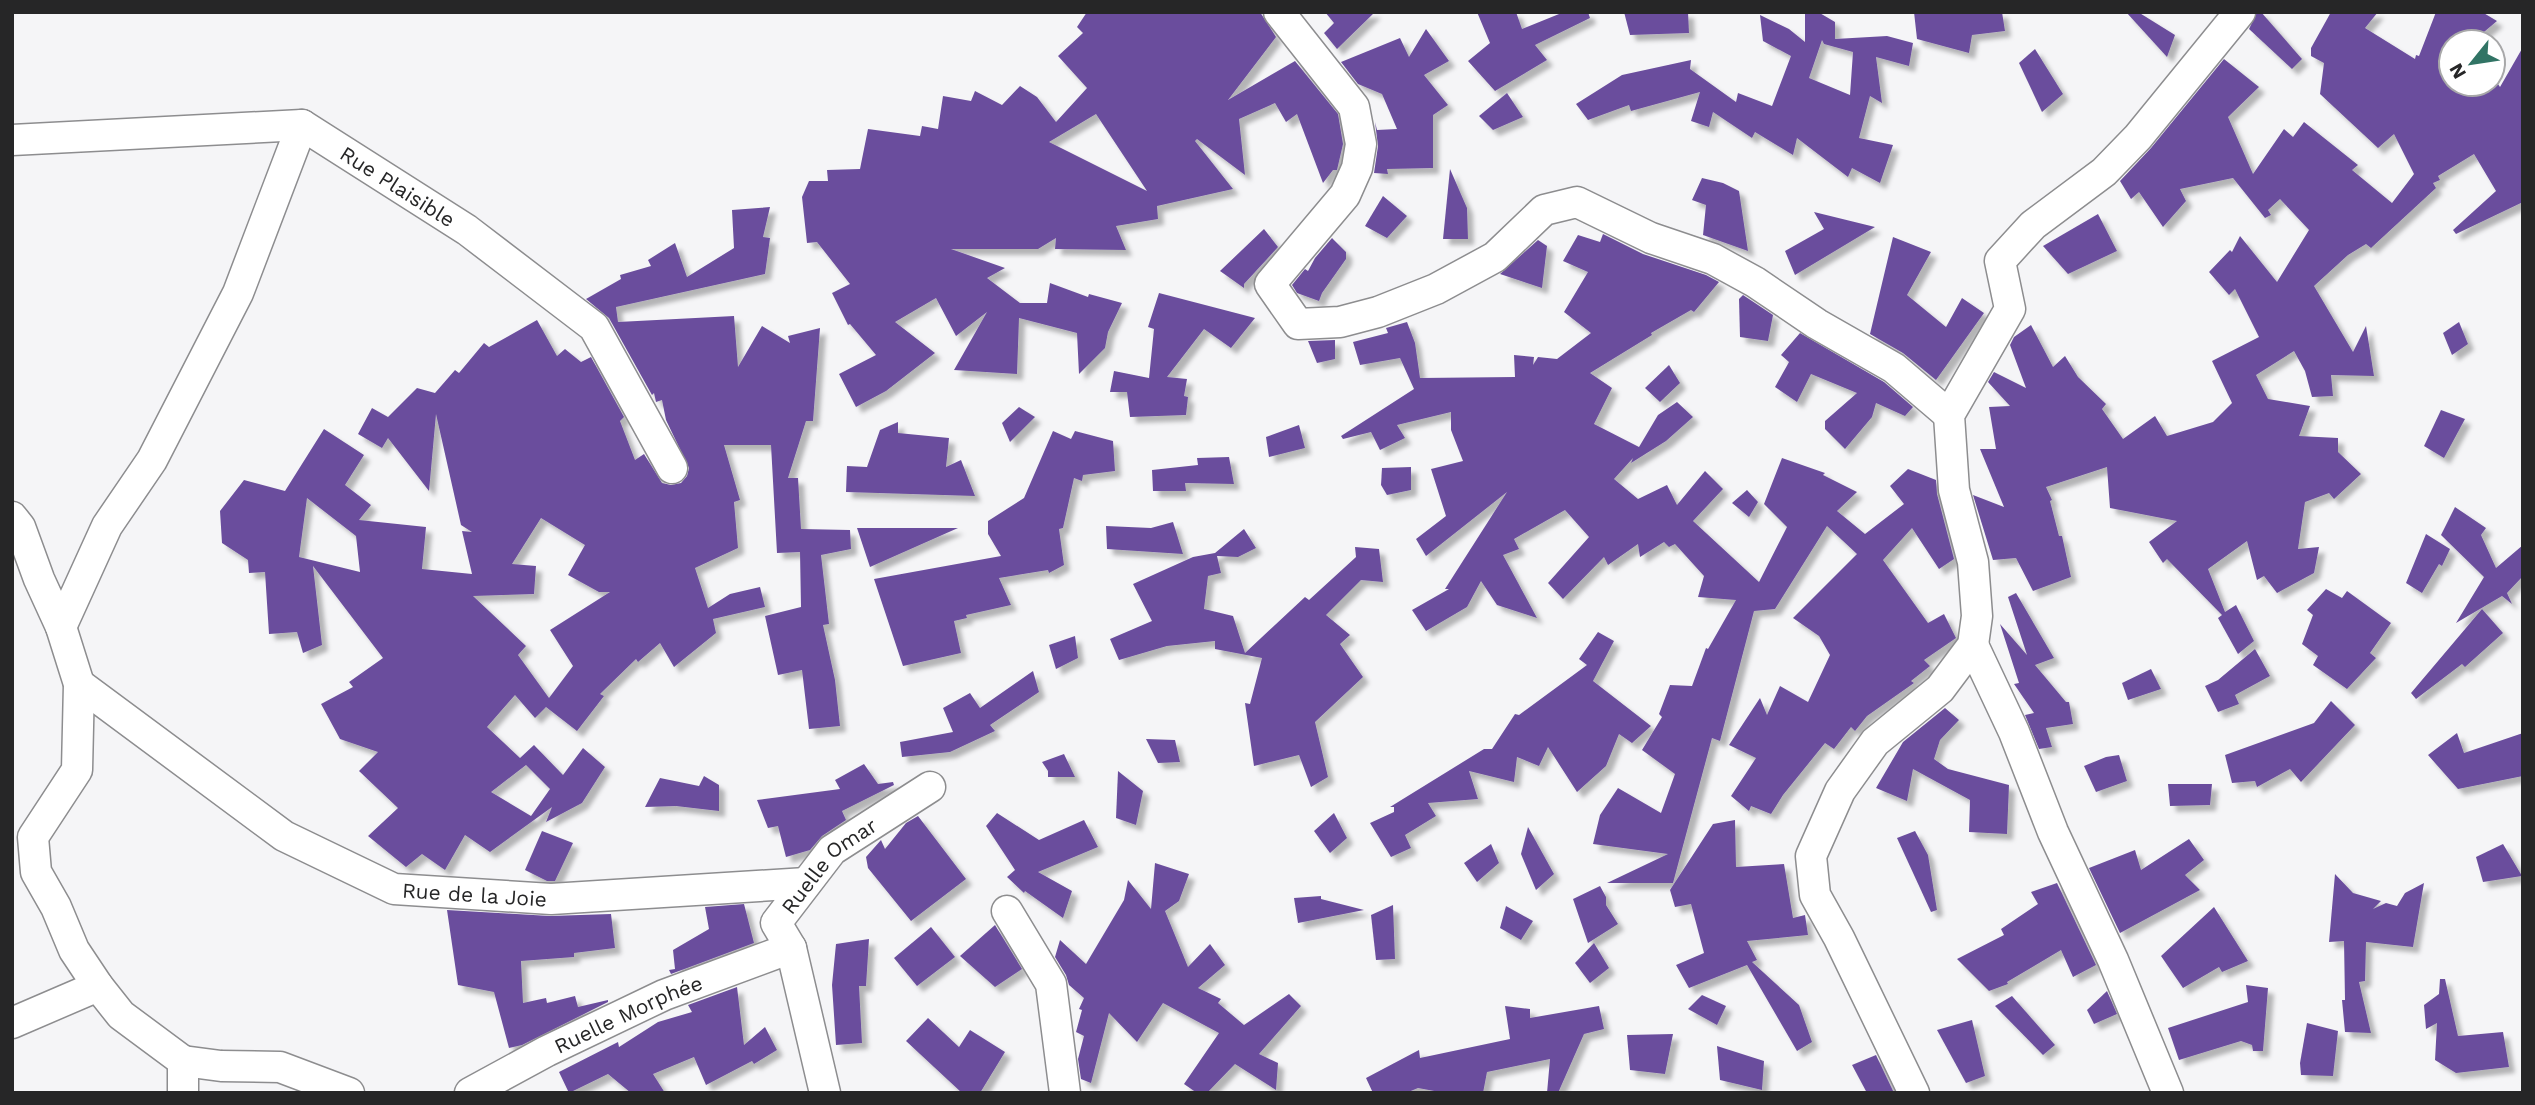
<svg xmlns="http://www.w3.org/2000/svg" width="2535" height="1105" font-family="'Work Sans',sans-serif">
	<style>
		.building { fill: #6b4e9d; fill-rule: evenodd; filter: url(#shadow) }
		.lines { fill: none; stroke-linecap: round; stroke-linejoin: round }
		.street-casing { stroke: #8d8d8f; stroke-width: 33 }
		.street { stroke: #fff; stroke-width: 30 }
		.labels { text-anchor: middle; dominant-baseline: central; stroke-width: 7; stroke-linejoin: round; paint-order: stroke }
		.street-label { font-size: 21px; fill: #262627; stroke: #fff }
	</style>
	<defs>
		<filter id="shadow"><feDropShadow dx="6" dy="6" stdDeviation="2" flood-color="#0004"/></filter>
	</defs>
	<rect width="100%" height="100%" fill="#f5f5f7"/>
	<g class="building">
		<path d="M 1087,12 L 1260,12 L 1276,37 L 1228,100 L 1295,61 L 1338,114 L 1343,144 L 1337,170 L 1333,170 L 1323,183 L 1297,114 L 1286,122 L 1275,103 L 1239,119 L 1245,175 L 1197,139 L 1195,141 L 1233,189 L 1157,206 L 1158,219 L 1116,226 L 1126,250 L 1055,249 L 1056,238 L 1038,249 L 951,249 L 1005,268 L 987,278 L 1020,303 L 1047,303 L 1050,283 L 1088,297 L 1089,294 L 1122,303 L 1108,332 L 1105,348 L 1079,374 L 1077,333 L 1019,318 L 1017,374 L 954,370 L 987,312 L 956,336 L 936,298 L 895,322 L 935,353 L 886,391 L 856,407 L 839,374 L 876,355 L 850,324 L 848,325 L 832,293 L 850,284 L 817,242 L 807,243 L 802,197 L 809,181 L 828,181 L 827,170 L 860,169 L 868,129 L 920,136 L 922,126 L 938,129 L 943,96 L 971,101 L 975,91 L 1002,105 L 1020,86 L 1037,97 L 1056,122 L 1087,88 L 1058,56 L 1083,33 L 1077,27 ZM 1096,114 L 1147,191 L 1049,142 Z"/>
		<path d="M 1325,12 L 1375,12 L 1337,49 L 1324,33 L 1334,23 Z"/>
		<path d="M 1477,12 L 1516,12 L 1522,29 L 1564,12 L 1588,12 L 1590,18 L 1535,45 L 1547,60 L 1495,91 L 1468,61 L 1490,43 Z"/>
		<path d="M 1624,12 L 1688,12 L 1689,33 L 1630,35 Z"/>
		<path d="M 1805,12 L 1818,12 L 1835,22 L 1835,39 L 1887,36 L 1913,43 L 1909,66 L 1876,57 L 1882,103 L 1870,96 L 1859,138 L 1893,145 L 1880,183 L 1852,168 L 1848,177 L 1797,138 L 1793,155 L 1755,132 L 1752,138 L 1713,112 L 1709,127 L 1691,121 L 1700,92 L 1631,111 L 1629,105 L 1588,120 L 1576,104 L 1622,75 L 1691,60 L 1690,69 L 1736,102 L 1738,93 L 1772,106 L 1791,56 L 1763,41 L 1760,15 L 1789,29 L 1805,42 ZM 1822,40 L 1824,44 L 1853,52 L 1850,95 L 1809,78 Z"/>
		<path d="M 1914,12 L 2002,12 L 2005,31 L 1972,35 L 1969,53 L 1917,39 Z"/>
		<path d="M 2126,12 L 2138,12 L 2175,35 L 2167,57 Z"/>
		<path d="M 2257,12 L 2261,12 L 2302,59 L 2292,69 L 2249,29 Z"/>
		<path d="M 2331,12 L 2378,12 L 2365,28 L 2415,59 L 2416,55 L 2419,56 L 2436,12 L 2482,12 L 2497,21 L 2472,42 L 2451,42 L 2451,84 L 2498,84 L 2500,87 L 2523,47 L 2523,202 L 2456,234 L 2453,230 L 2496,191 L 2474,154 L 2438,176 L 2440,180 L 2433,183 L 2436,188 L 2371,248 L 2366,244 L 2348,255 L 2314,286 L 2353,352 L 2366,326 L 2374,376 L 2331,375 L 2333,396 L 2312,397 L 2305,371 L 2294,351 L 2256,375 L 2268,399 L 2310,406 L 2299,436 L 2338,438 L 2338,452 L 2361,474 L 2334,499 L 2329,493 L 2305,502 L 2298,549 L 2319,547 L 2314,573 L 2277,593 L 2264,576 L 2257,580 L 2247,541 L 2208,569 L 2225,612 L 2236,605 L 2254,641 L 2238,654 L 2218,618 L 2222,615 L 2167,559 L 2163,563 L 2149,542 L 2177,521 L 2110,508 L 2107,467 L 2046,487 L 2052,500 L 2050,501 L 2059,536 L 2062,536 L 2071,577 L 2033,591 L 2016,558 L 1993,560 L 1973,495 L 2004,507 L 1980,449 L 1996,449 L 1989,407 L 2010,406 L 1988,382 L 1994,372 L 2026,388 L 2010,345 L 2014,337 L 2031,325 L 2053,367 L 2065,356 L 2078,377 L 2106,404 L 2102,409 L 2123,439 L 2155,416 L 2167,436 L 2213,422 L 2232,403 L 2212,361 L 2259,337 L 2235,289 L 2229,295 L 2209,272 L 2230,250 L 2232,252 L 2240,236 L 2277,282 L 2309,230 L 2280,199 L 2268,210 L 2271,215 L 2265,218 L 2233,178 L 2180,189 L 2186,201 L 2163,227 L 2139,192 L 2131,199 L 2120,181 L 2151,148 L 2224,59 L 2259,87 L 2228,117 L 2253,174 L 2284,129 L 2293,137 L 2304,122 L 2358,165 L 2352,170 L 2392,203 L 2414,174 L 2394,134 L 2378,148 L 2320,94 L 2324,63 L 2311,56 L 2311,48 Z"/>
		<path d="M 1426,29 L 1449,61 L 1424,75 L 1448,105 L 1433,115 L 1433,168 L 1387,169 L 1388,174 L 1374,173 L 1378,146 L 1375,122 L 1377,130 L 1397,129 L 1382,94 L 1358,84 L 1341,62 L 1400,38 L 1409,57 Z"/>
		<path d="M 2035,49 L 2063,94 L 2042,112 L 2019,63 Z"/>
		<path d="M 1507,93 L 1523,117 L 1493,130 L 1479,116 Z"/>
		<path d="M 1450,169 L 1467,208 L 1468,239 L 1443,239 Z"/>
		<path d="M 1702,178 L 1723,183 L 1739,191 L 1748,251 L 1703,235 L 1706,205 L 1692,200 Z"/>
		<path d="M 1383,196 L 1407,216 L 1387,238 L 1365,226 Z"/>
		<path d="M 770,207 L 763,237 L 770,238 L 765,274 L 616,307 L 618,322 L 734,316 L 738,367 L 762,326 L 790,343 L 788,336 L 820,328 L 813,421 L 806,421 L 788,478 L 798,478 L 801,529 L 850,530 L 851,549 L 821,555 L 829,624 L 823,625 L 835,680 L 840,726 L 809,729 L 802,670 L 778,675 L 765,616 L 801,607 L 800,552 L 777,553 L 771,445 L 724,445 L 740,500 L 734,502 L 738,548 L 695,568 L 708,608 L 730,594 L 760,587 L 765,607 L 713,619 L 716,633 L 674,667 L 660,643 L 638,662 L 636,659 L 600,694 L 604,696 L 577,731 L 546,707 L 535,718 L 515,695 L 487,727 L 520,758 L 534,745 L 563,775 L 583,748 L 605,767 L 582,803 L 546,822 L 552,807 L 490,852 L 465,835 L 445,870 L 422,854 L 406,867 L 368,836 L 398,808 L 359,771 L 378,752 L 340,739 L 321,704 L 353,687 L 349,682 L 383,658 L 313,566 L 322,645 L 303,653 L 297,632 L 269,634 L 265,572 L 249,573 L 248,560 L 222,543 L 220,511 L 244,480 L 285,491 L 324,429 L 364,455 L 345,485 L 371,505 L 359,520 L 426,527 L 422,569 L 472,574 L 462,531 L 472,532 L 461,525 L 436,414 L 429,491 L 388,438 L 382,448 L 358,434 L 372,408 L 388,417 L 417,388 L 435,393 L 455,370 L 459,373 L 484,343 L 489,347 L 537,320 L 557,356 L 565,349 L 581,362 L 591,357 L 624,417 L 620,421 L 635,460 L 644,454 L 662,483 L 671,485 L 681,483 L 687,476 L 689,468 L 666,420 L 662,400 L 656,402 L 654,393 L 652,395 L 609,318 L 586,299 L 621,279 L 620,275 L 651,266 L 648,260 L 675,243 L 687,277 L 734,248 L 732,210 ZM 307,498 L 356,536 L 360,572 L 299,557 ZM 541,518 L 585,545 L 568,575 L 599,592 L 610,592 L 550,630 L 573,666 L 549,698 L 518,655 L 526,646 L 473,596 L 534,594 L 536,566 L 512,564 ZM 526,765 L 550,789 L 531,816 L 491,792 Z"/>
		<path d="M 1814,212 L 1875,227 L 1795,275 L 1785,251 L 1824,229 Z"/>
		<path d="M 2098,214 L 2117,251 L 2068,274 L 2043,246 Z"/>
		<path d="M 1264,229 L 1278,247 L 1244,284 L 1244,288 L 1220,271 Z"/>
		<path d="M 1603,234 L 1643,254 L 1706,275 L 1719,282 L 1694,312 L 1691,310 L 1651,333 L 1652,335 L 1590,373 L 1612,388 L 1594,424 L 1639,447 L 1658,415 L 1677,402 L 1693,417 L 1666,441 L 1631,463 L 1633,458 L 1614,479 L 1638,499 L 1667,485 L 1677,505 L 1705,471 L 1723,489 L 1693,521 L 1759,582 L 1787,527 L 1764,504 L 1782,458 L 1825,473 L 1823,475 L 1857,492 L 1837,511 L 1865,534 L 1904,504 L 1890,486 L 1908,469 L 1936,480 L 1937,494 L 1954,559 L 1939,569 L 1912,528 L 1883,560 L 1928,623 L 1944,614 L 1956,638 L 1924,660 L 1930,666 L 1911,681 L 1914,683 L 1867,716 L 1855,731 L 1851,727 L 1834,749 L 1825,743 L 1783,795 L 1771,814 L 1751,806 L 1749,811 L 1731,796 L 1756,758 L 1729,745 L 1760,698 L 1767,715 L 1780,686 L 1808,702 L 1830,655 L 1819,636 L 1793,618 L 1857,554 L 1827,526 L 1775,609 L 1754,611 L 1720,741 L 1712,738 L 1673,883 L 1607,883 L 1668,854 L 1593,844 L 1600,815 L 1618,788 L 1661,813 L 1675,774 L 1642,750 L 1662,717 L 1659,714 L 1670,685 L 1692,686 L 1706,648 L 1708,649 L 1736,600 L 1698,597 L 1704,576 L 1675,544 L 1669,547 L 1664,542 L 1640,557 L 1638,544 L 1608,565 L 1604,557 L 1563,599 L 1548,583 L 1589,537 L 1565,510 L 1514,539 L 1519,549 L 1503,555 L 1537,618 L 1497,605 L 1481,581 L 1467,607 L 1426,631 L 1412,610 L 1449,589 L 1445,589 L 1507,492 L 1426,556 L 1416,539 L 1446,516 L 1431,469 L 1463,461 L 1451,430 L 1451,412 L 1397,425 L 1405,438 L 1380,450 L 1371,432 L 1343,439 L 1341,436 L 1414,389 L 1400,358 L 1360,365 L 1353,342 L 1388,333 L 1386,328 L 1407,322 L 1415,343 L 1420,378 L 1515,377 L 1514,355 L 1534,357 L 1533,365 L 1538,357 L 1557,359 L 1591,333 L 1564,312 L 1588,272 L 1563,261 L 1578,235 L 1600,242 Z"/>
		<path d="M 1893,237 L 1931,252 L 1907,295 L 1946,327 L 1962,298 L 1984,313 L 1936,380 L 1903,353 L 1870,334 Z"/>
		<path d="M 1332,238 L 1346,252 L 1346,259 L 1322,293 L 1319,301 L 1297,293 L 1292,285 L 1305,269 L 1308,271 L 1315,258 Z"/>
		<path d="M 1538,240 L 1547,246 L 1542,288 L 1500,274 Z"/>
		<path d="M 1159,293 L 1255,318 L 1231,348 L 1204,329 L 1167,377 L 1187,379 L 1184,396 L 1188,397 L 1186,415 L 1130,417 L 1127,392 L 1110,392 L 1114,371 L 1149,378 L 1154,329 L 1148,327 Z"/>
		<path d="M 1743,295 L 1773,315 L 1768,341 L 1740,337 L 1739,299 Z"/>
		<path d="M 2459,322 L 2468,344 L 2452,355 L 2443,333 Z"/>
		<path d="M 1800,333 L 1884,382 L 1913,407 L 1905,416 L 1876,403 L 1872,417 L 1845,449 L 1825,429 L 1825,421 L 1857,393 L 1811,374 L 1797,402 L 1775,387 L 1789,362 L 1781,355 Z"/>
		<path d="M 1335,340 L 1335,359 L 1317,363 L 1308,341 Z"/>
		<path d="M 1669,365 L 1680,383 L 1660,402 L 1645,388 Z"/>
		<path d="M 1019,407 L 1035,417 L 1010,442 L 1002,423 Z"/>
		<path d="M 2441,410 L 2465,419 L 2444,458 L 2424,446 Z"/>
		<path d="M 898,422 L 898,433 L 949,438 L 946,467 L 961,460 L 975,496 L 846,492 L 847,466 L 867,467 L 880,430 Z"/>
		<path d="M 1299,425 L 1305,448 L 1269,457 L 1266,437 Z"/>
		<path d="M 1053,431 L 1071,439 L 1075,431 L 1113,441 L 1115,471 L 1083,475 L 1082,481 L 1074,478 L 1063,528 L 1059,529 L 1064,565 L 1049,573 L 1048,570 L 999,578 L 1011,605 L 966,615 L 967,618 L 954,621 L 961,653 L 903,666 L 874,579 L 1001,556 L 988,534 L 988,521 L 1024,498 Z"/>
		<path d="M 1229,457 L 1234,484 L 1185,483 L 1186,491 L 1153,491 L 1152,470 L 1198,465 L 1197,458 Z"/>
		<path d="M 1411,467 L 1411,490 L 1387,495 L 1381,485 L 1382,468 Z"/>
		<path d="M 1747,490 L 1758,502 L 1749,517 L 1732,503 Z"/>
		<path d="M 2455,507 L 2486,528 L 2481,535 L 2496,568 L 2523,545 L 2523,576 L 2507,593 L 2512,604 L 2502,596 L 2456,623 L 2484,577 L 2441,535 Z"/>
		<path d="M 1173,522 L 1183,554 L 1107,549 L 1106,526 L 1151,528 Z"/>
		<path d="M 857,528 L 958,528 L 870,567 Z"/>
		<path d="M 1244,529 L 1256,548 L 1238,557 L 1217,556 L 1221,573 L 1208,576 L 1204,609 L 1233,616 L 1245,653 L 1305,597 L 1309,600 L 1356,557 L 1355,547 L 1379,549 L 1383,582 L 1361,580 L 1326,615 L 1350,635 L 1340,644 L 1363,677 L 1315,722 L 1328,777 L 1311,787 L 1299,755 L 1254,766 L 1245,703 L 1250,704 L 1262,658 L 1215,649 L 1215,641 L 1167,646 L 1119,660 L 1110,639 L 1152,621 L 1133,584 L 1193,557 L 1215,553 Z"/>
		<path d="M 2426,534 L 2450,549 L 2442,566 L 2439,564 L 2422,593 L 2406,583 Z"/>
		<path d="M 2326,589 L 2342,598 L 2347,591 L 2391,623 L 2370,653 L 2376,658 L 2347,689 L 2313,665 L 2318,656 L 2302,644 L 2313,615 L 2307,610 Z"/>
		<path d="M 2016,593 L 2054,658 L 2035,665 L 2066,702 L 2069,702 L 2073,724 L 2046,728 L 2052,747 L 2039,749 L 2025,715 L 2034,713 L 2014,684 L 2019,683 L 2000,624 L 2027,655 L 2008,597 Z"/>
		<path d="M 2482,609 L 2503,633 L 2465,667 L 2462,664 L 2416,699 L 2411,693 Z"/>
		<path d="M 1598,632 L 1614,641 L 1593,681 L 1651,726 L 1632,743 L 1619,734 L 1606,766 L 1577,792 L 1548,747 L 1539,766 L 1517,757 L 1514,782 L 1469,771 L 1478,799 L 1428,803 L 1436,816 L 1405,835 L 1411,848 L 1391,857 L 1370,823 L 1394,812 L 1394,807 L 1390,807 L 1484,749 L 1492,749 L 1515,714 L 1519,715 L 1587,665 L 1579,659 Z"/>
		<path d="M 1075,636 L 1078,658 L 1056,669 L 1049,645 Z"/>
		<path d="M 2255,649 L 2270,676 L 2235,695 L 2239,704 L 2218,712 L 2205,686 L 2218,680 Z"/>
		<path d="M 2151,669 L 2161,689 L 2128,700 L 2122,683 Z"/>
		<path d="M 1033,671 L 1039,692 L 990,725 L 995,731 L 950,752 L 902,757 L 900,742 L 953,732 L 943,708 L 970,693 L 980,708 Z"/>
		<path d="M 2331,701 L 2355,725 L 2301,782 L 2290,769 L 2257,787 L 2255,781 L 2232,783 L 2225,755 L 2314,723 Z"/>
		<path d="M 1945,708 L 1959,720 L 1940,740 L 1934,759 L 1948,769 L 2009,785 L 2007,834 L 1969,832 L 1970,800 L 1913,769 L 1907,801 L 1876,788 L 1903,742 Z"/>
		<path d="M 2457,733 L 2464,753 L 2523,733 L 2523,776 L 2458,789 L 2428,755 Z"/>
		<path d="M 1146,739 L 1175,740 L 1180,762 L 1158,763 Z"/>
		<path d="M 1064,754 L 1075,777 L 1048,777 L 1048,771 L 1042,762 Z"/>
		<path d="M 2119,755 L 2127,781 L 2096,792 L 2084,766 L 2106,757 Z"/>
		<path d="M 864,764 L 878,784 L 893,782 L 894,785 L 842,811 L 846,820 L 822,836 L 810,850 L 786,857 L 778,826 L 768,828 L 757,800 L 840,789 L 835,780 Z"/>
		<path d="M 1118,771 L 1143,791 L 1136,825 L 1116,818 Z"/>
		<path d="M 704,776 L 719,785 L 719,811 L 676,806 L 645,807 L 660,778 L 699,786 Z"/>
		<path d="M 2168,784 L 2212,784 L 2210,805 L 2170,806 Z"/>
		<path d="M 997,813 L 1039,840 L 1084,820 L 1098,847 L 1038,872 L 1072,891 L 1063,918 L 1025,891 L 1024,893 L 1007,877 L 1015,870 L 986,826 Z"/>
		<path d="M 1334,813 L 1347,838 L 1330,853 L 1314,831 Z"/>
		<path d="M 918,816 L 966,879 L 911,921 L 868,868 L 866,857 L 881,840 L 885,849 L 906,823 Z"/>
		<path d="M 1735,820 L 1736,867 L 1784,864 L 1793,918 L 1805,915 L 1808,935 L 1747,941 L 1757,960 L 1752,962 L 1799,1005 L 1812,1042 L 1797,1051 L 1747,965 L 1689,988 L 1676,965 L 1704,953 L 1691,904 L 1675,907 L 1670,890 L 1713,824 Z"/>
		<path d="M 1528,827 L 1554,874 L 1536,890 L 1521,854 Z"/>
		<path d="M 542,831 L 573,843 L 555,881 L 547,881 L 525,870 Z"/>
		<path d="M 1915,831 L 1928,855 L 1937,910 L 1931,912 L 1897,838 Z"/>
		<path d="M 2189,839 L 2204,860 L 2185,875 L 2200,890 L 2120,933 L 2089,868 L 2135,850 L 2141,870 Z"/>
		<path d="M 1491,844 L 1499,863 L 1477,882 L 1464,863 Z"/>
		<path d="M 2503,844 L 2522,876 L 2483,882 L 2476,857 Z"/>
		<path d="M 1155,863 L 1189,874 L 1179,901 L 1165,911 L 1188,967 L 1210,944 L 1225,965 L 1198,988 L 1221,999 L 1218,1003 L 1244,1025 L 1289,994 L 1301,1006 L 1259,1054 L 1278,1063 L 1276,1090 L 1235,1064 L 1207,1093 L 1197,1093 L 1184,1084 L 1219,1033 L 1163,1003 L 1137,1042 L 1109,1013 L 1091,1083 L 1081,1079 L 1078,1059 L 1084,1036 L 1076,1032 L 1082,1010 L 1079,1009 L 1084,998 L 1069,985 L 1066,975 L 1055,957 L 1060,940 L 1086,964 L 1124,900 L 1128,880 L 1151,909 Z"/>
		<path d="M 2335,874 L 2353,893 L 2381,901 L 2373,909 L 2386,903 L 2397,906 L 2405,893 L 2424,883 L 2413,947 L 2366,942 L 2365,981 L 2359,982 L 2371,1033 L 2345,1032 L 2342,1000 L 2345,1000 L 2344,941 L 2329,942 Z"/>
		<path d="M 2057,883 L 2096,965 L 2073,977 L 2061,950 L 2007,982 L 2008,984 L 1989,991 L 1957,959 L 2004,935 L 2001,929 L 2038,904 L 2031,892 Z"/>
		<path d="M 1600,886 L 1606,897 L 1606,905 L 1618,924 L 1588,943 L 1573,899 Z"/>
		<path d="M 1321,896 L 1321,899 L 1364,910 L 1298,923 L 1294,898 Z"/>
		<path d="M 744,904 L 754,943 L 671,974 L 669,970 L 675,969 L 673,950 L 709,929 L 705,907 Z"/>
		<path d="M 1393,905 L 1395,959 L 1376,960 L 1371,915 Z"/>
		<path d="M 1506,906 L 1533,921 L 1521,940 L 1500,928 Z"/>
		<path d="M 2214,907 L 2248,961 L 2222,972 L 2219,967 L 2183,988 L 2161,956 Z"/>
		<path d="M 447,910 L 550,916 L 611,914 L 615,948 L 574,953 L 574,957 L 521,961 L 523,1003 L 546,998 L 547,1003 L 575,996 L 578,1007 L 608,1000 L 608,1002 L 522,1045 L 509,1048 L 494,992 L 458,985 Z"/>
		<path d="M 995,925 L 1022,969 L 995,987 L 960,956 Z"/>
		<path d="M 931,927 L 955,957 L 917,986 L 894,958 Z"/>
		<path d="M 869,939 L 866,986 L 859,986 L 862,1043 L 836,1045 L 832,985 L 836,944 Z"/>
		<path d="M 1594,943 L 1609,968 L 1590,983 L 1575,963 Z"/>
		<path d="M 2440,979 L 2445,979 L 2458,1036 L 2503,1032 L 2509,1067 L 2456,1073 L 2435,1060 L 2437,1023 L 2426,1029 L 2424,1005 L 2439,994 Z"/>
		<path d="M 2246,985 L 2268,988 L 2263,1051 L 2253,1051 L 2252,1045 L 2241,1041 L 2179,1060 L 2168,1028 L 2248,1002 Z"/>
		<path d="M 737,987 L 744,1045 L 765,1027 L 777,1050 L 754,1064 L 752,1061 L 706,1085 L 694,1057 L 653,1074 L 665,1093 L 631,1093 L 608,1074 L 569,1093 L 559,1072 L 618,1042 L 619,1047 L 658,1022 L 692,1012 L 688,1005 Z"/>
		<path d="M 2107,991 L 2117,1014 L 2094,1024 L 2087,1010 Z"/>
		<path d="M 1702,995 L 1726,1006 L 1717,1025 L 1688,1009 Z"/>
		<path d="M 2012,996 L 2055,1045 L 2043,1055 L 1995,1006 Z"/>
		<path d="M 1505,1006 L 1530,1009 L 1530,1018 L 1599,1006 L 1604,1029 L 1584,1034 L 1558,1093 L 1547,1093 L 1550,1059 L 1487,1072 L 1483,1093 L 1445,1093 L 1418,1088 L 1406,1093 L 1373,1093 L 1366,1078 L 1419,1050 L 1420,1058 L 1510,1039 Z"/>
		<path d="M 928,1018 L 959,1047 L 970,1030 L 1005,1052 L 980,1093 L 962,1093 L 906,1041 Z"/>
		<path d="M 1972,1020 L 1985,1076 L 1966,1083 L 1937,1030 Z"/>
		<path d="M 2307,1023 L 2338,1031 L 2333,1076 L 2301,1075 L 2300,1063 Z"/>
		<path d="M 1673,1034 L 1665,1074 L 1630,1070 L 1627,1035 Z"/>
		<path d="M 1717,1046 L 1764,1061 L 1762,1090 L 1720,1080 Z"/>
		<path d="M 1876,1055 L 1894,1093 L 1867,1093 L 1852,1065 Z"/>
	</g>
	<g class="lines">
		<defs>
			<g id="street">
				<path d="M 1279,12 L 1354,107 L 1361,144 L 1357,168 L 1345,195 L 1270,284 L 1298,324 L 1340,322 L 1378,312 L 1436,289 L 1495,257 L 1544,210 L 1577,202 L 1651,238 L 1713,259 L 1755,282 L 1817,324 L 1894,368 L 1949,415"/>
				<path id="s1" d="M 12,140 L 302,125 L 467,230 L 594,327 L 672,468"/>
				<path d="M 12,517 L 20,527 L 39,579 L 61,627 L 79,684 L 77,770 L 33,837 L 36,872 L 56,907 L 74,950 L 98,986 L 121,1015 L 183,1061"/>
				<path d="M 61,627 L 107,526 L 152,460 L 238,293 L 302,125"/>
				<path d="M 1973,645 L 2014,732 L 2053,832 L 2113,960 L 2168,1093"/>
				<path id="s2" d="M 79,684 L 284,836 L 394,889 L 551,899 L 806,883"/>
				<path d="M 1007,911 L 1051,984 L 1065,1093"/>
				<path d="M 12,1023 L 98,986"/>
				<path d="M 183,1061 L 221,1066 L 280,1067 L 349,1093"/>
				<path d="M 183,1093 L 183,1061"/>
				<path id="s3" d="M 470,1093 L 547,1051 L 664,995 L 791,948"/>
				<path id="s4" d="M 825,1093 L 791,948 L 776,923 L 832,850 L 930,787"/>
				<path d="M 1914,1093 L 1839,938 L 1815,895 L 1811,856 L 1840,791 L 1875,742 L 1940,689 L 1973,645 L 1977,616 L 1973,562 L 1954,490 L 1949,415 L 2010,309 L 2000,261 L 2033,225 L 2104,172 L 2138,137 L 2240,12"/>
			</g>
		</defs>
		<use href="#street" class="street-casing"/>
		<use href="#street" class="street"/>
	</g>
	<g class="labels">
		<g class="street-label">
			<text stroke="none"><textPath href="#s1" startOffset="404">Rue Plaisible</textPath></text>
			<text stroke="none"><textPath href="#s4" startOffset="257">Ruelle Omar</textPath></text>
			<text stroke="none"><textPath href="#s2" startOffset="458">Rue de la Joie</textPath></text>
			<text stroke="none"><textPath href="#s3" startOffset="177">Ruelle Morphée</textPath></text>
		</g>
	</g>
	<rect width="2535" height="1105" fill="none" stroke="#262627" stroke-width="28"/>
	<g transform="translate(2472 63) rotate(240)"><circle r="33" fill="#ffffff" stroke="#a8a8a9" stroke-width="2"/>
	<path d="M0-5L12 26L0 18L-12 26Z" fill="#317465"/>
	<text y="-10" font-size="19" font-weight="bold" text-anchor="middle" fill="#262627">N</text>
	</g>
</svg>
